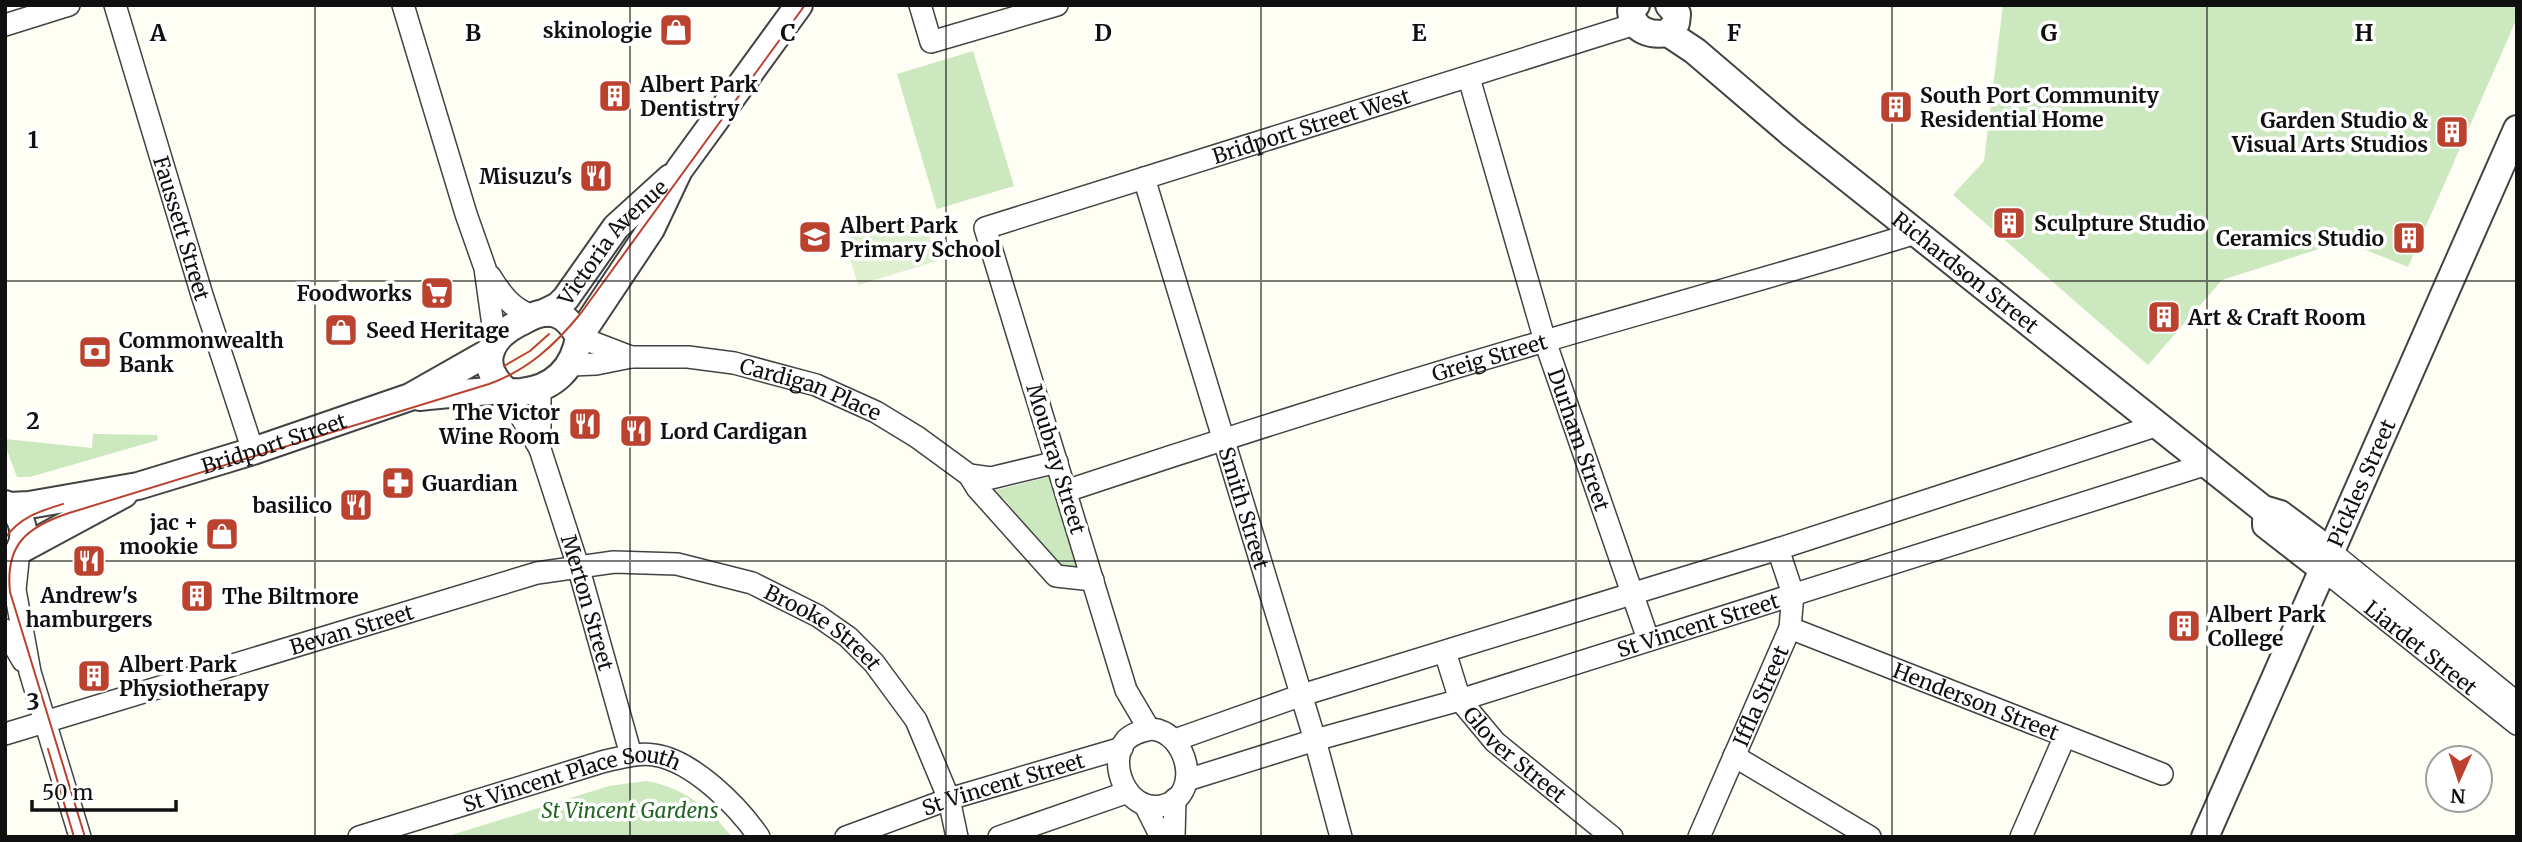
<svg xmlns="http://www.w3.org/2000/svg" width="2522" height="842" font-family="Merriweather,serif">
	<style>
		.green { fill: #cce8bf }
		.pitch { fill: #dff0d0 }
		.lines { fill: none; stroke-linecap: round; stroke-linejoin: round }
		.minor-casing { stroke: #434343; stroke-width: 24 }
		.tertiary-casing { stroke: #434343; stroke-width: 30 }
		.minor { stroke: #fff; stroke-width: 21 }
		.tertiary { stroke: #fff; stroke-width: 26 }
		.tram { stroke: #bb422e; stroke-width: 2 }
		.grid { fill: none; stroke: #101010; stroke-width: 2; stroke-opacity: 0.55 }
		.labels { text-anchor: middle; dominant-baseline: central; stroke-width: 7; stroke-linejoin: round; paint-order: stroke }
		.poi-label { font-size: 21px; font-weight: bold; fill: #101010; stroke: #fff; text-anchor: start }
		.street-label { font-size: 21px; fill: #101010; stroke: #fff }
		.park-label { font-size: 21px; font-style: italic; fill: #246623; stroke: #fff }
		.grid-label { font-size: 23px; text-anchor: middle; font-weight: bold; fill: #101010; stroke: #fff; stroke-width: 7; stroke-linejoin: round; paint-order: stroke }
	</style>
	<rect width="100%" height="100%" fill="#fefef4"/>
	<g class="green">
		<path d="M 2003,5 L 2517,5 L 2517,18 L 2408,267 L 2344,241 L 2222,280 L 2148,365 L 1953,195 L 1984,161 Z"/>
		<path d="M 973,51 L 1014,186 L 937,209 L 897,74 Z"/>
		<path d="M 93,434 L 157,435 L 158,440 L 30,477 L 17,477 L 5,445 L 5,439 L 92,448 Z"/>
		<path d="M 1052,476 L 1079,571 L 1063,572 L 1005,500 L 992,491 Z"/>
		<path d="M 646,781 C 683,787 709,808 732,837 L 445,837 L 609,786 Z"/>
	</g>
	<path class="pitch" d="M 923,214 L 937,261 L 858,285 L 844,238 Z"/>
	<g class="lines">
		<defs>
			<g id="minor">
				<path id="s1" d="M 115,5 L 202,295 L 253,451"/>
				<path d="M 403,5 L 466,214 L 485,268 L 495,340"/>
				<path d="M 920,5 L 931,42 L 1057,5"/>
				<path d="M 5,25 L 69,5"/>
				<path id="s2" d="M 1469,78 L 1545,341 L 1648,639"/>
				<path id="s3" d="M 1144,178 L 1315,740 L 1341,837"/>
				<path d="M 490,276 C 501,294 512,309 533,316"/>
				<path d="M 579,337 L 631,357"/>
				<path id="s4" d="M 571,365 L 596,364 L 631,357 L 688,357 L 734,363 L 816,385 L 876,412 L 917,437 L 969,475 L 977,488 L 1056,576 L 1093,580"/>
				<path id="s5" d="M 506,391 L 540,449 L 578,566 L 631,755"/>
				<path d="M 540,449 L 540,387"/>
				<path d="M 969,475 L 991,478 L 1057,462"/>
				<path id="s6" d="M 1066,491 C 1225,438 1384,388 1545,341 C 1669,305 1793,271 1916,233"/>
				<path d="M 19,551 L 15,590 L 30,672 L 80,837"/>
				<path d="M 2331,552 L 2517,703"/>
				<path id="s7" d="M 2324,570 L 2517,724"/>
				<path id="s8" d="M 1790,628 L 2162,774"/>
				<path d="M 5,630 L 23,661"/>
				<path id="s9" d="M 1445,652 L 1460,700 L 1495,742 L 1612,837"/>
				<path id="s10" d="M 1149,729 L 1126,690 L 985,228 L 1635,24"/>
				<path d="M 1151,729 C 1188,731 1204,798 1161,806 C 1126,812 1107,762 1126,740 C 1133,733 1142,731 1151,729 Z"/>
				<path id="s11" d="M 5,734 L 537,573 L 614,562 L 677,564 L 752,583 L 818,616 L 848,637 L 874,663 L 916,720 L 949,799 L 957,837"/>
				<path d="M 1175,740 L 1302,695 L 1778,549 L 2158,425"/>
				<path d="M 1734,756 L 1870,837"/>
				<path id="s12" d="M 1187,780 L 1315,740 L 1460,700 L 2207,464"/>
				<path d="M 1145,805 L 1161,837"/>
				<path id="s13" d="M 359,837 L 605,761 C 621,758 638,752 654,755 C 692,760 738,806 759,837"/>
				<path id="s14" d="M 846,837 L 949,799 L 1122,748"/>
				<path d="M 999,837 L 1128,792"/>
				<path d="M 1174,837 L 1175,799"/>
				<path id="s15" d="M 1699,837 L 1790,628 L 1793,594 L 1778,549"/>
				<path d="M 2021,837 L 2065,736"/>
			</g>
			<g id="tertiary">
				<path d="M 1636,5 L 1631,11 C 1633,31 1651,36 1668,33 L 1676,23 L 1677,14 L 1669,5"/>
				<path id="s16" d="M 1668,33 L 1695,51 L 1792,134 L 2263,509 L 2280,514 L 2331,552"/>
				<path id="s17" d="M 544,313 L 558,306 L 566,298 L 616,227 L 670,178"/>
				<path d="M 579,337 L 651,229 L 679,170 L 799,5"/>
				<path d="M 419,397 C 443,394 466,393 490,391 C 501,390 511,393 522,392 C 554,388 574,368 579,337 C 574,328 566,317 556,314 C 546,311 534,315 525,320 C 493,334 474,361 505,390"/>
				<path d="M 5,504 C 29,518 30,550 5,563"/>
				<path id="s18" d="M 9,506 L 29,505 L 138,486 L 253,451 L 410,397 L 491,351"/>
				<path d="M 2266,521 L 2266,525 L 2324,570"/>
				<path d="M 20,550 L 124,494"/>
				<path id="s19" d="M 2205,837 L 2517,129"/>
			</g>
		</defs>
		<use href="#minor" class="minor-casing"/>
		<use href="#tertiary" class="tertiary-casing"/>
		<use href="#minor" class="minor"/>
		<use href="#tertiary" class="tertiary"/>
		<g class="tram">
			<path d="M 504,366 L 530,351 L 549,334"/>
			<path d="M 5,538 C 20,517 40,511 63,504"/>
			<path d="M 48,749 L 74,837"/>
			<path d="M 85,837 L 10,592 C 5,544 27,527 69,513 L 489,384 C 528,370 555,345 581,313 L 805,5"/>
		</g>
	</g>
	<path class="grid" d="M 315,5 L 315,837M 630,5 L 630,837M 946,5 L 946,837M 1261,5 L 1261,837M 1576,5 L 1576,837M 1892,5 L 1892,837M 2207,5 L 2207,837M 5,281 L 2517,281M 5,561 L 2517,561"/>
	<defs>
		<symbol id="shop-square" viewBox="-11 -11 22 22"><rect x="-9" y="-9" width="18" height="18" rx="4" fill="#bb422e" stroke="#fff"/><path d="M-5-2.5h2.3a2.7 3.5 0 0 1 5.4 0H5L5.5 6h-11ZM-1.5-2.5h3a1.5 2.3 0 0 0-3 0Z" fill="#fff"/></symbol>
		<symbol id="building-square" viewBox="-11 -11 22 22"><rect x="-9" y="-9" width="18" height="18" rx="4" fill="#bb422e" stroke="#fff"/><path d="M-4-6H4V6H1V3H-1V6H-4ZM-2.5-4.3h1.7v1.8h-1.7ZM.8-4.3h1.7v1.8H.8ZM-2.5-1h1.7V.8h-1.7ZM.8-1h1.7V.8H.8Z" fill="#fff"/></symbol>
		<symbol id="restaurant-square" viewBox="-11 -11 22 22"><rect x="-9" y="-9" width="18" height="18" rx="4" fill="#bb422e" stroke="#fff"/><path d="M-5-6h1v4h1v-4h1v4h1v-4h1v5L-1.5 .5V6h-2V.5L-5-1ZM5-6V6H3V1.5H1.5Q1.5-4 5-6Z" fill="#fff"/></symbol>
		<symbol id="school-square" viewBox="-11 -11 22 22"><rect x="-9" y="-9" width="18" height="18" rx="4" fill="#bb422e" stroke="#fff"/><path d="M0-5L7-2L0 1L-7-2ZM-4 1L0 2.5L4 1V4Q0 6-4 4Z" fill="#fff"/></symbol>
		<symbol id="supermarket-square" viewBox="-11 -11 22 22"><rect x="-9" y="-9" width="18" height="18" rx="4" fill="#bb422e" stroke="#fff"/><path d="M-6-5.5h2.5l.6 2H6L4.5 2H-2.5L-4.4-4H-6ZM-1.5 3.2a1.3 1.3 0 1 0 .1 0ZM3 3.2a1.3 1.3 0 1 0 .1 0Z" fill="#fff"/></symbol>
		<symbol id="bank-square" viewBox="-11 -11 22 22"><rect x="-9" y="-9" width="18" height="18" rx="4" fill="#bb422e" stroke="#fff"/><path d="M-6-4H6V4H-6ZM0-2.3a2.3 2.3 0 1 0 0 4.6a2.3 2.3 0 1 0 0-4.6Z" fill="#fff"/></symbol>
		<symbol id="pharmacy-square" viewBox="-11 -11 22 22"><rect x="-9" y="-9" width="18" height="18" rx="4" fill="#bb422e" stroke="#fff"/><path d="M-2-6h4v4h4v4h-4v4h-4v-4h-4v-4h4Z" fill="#fff"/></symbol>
	</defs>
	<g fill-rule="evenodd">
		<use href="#shop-square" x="657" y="11" width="38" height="38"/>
		<use href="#building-square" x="596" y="77" width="38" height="38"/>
		<use href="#building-square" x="1877" y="88" width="38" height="38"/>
		<use href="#building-square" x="2433" y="113" width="38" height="38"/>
		<use href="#restaurant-square" x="577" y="157" width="38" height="38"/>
		<use href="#building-square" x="1990" y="204" width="38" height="38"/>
		<use href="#school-square" x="796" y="218" width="38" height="38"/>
		<use href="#building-square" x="2390" y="219" width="38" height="38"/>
		<use href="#supermarket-square" x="418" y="274" width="38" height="38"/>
		<use href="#building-square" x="2145" y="298" width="38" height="38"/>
		<use href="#shop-square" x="322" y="311" width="38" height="38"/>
		<use href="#bank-square" x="76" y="333" width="38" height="38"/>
		<use href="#restaurant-square" x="566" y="405" width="38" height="38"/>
		<use href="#restaurant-square" x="617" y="412" width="38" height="38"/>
		<use href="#pharmacy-square" x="379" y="464" width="38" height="38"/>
		<use href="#restaurant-square" x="337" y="486" width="38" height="38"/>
		<use href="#shop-square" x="203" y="515" width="38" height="38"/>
		<use href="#restaurant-square" x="70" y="542" width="38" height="38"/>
		<use href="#building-square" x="178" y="577" width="38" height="38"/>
		<use href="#building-square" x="2165" y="607" width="38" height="38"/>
		<use href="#building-square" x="75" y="657" width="38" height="38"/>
	</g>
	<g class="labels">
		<g class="poi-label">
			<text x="652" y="30" text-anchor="end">skinologie</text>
			<text x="640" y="84">Albert Park<tspan x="640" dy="24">Dentistry</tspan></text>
			<text x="1920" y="95">South Port Community<tspan x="1920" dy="24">Residential Home</tspan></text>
			<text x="2428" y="120" text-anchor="end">Garden Studio &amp;<tspan x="2428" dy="24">Visual Arts Studios</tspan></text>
			<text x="572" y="176" text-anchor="end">Misuzu's</text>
			<text x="2034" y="223">Sculpture Studio</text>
			<text x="840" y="225">Albert Park<tspan x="840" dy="24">Primary School</tspan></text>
			<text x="2384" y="238" text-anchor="end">Ceramics Studio</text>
			<text x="412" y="293" text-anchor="end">Foodworks</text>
			<text x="2188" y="317">Art &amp; Craft Room</text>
			<text x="366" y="330">Seed Heritage</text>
			<text x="119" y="340">Commonwealth<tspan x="119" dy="24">Bank</tspan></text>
			<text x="560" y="412" text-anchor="end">The Victor<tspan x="560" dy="24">Wine Room</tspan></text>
			<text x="660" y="431">Lord Cardigan</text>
			<text x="422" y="483">Guardian</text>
			<text x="332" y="505" text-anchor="end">basilico</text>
			<text x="198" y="522" text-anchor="end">jac +<tspan x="198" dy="24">mookie</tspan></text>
			<text x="89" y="595" text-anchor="middle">Andrew's<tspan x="89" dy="24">hamburgers</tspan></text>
			<text x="222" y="596">The Biltmore</text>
			<text x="2208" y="614">Albert Park<tspan x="2208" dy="24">College</tspan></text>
			<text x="119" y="664">Albert Park<tspan x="119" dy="24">Physiotherapy</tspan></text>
		</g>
		<g class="street-label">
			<text stroke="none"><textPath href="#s10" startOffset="870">Bridport Street West</textPath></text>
			<text stroke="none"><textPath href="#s1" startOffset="233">Faussett Street</textPath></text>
			<text stroke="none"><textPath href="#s17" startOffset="100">Victoria Avenue</textPath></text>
			<text stroke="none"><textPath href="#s16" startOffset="382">Richardson Street</textPath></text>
			<text stroke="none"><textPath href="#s6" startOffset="444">Greig Street</textPath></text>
			<text stroke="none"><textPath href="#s4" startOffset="245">Cardigan Place</textPath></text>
			<text stroke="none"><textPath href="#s2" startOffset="378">Durham Street</textPath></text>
			<text stroke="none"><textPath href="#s18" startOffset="273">Bridport Street</textPath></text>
			<text transform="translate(1056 459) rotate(73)">Moubray Street</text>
			<text stroke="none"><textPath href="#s19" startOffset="387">Pickles Street</textPath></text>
			<text stroke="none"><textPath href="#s3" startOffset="345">Smith Street</textPath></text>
			<text stroke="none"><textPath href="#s5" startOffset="228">Merton Street</textPath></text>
			<text stroke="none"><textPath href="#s12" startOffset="534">St Vincent Street</textPath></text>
			<text stroke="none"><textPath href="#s11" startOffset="362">Bevan Street</textPath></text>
			<text stroke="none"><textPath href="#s11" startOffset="858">Brooke Street</textPath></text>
			<text stroke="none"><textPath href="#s7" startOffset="124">Liardet Street</textPath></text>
			<text stroke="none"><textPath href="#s15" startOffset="154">Iffla Street</textPath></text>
			<text stroke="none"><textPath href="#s8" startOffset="200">Henderson Street</textPath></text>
			<text stroke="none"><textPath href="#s9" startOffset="128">Glover Street</textPath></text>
			<text stroke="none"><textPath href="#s14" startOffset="166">St Vincent Street</textPath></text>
			<text stroke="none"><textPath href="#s13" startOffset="222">St Vincent Place South</textPath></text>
		</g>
		<g class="park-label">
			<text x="630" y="810">St Vincent Gardens</text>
		</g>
	</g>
	<g class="grid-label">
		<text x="158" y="41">A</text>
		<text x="473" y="41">B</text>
		<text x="788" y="41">C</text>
		<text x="1103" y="41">D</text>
		<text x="1419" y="41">E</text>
		<text x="1734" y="41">F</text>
		<text x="2049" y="41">G</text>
		<text x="2364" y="41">H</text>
		<text x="33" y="148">1</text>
		<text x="33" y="429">2</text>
		<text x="33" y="710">3</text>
	</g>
	<rect width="2522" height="842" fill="none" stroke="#101010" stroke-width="14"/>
	<g transform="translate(2459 779) rotate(183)"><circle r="33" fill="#ffffff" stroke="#9f9f9f" stroke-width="2"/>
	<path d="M0-5L12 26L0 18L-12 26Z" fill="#bb422e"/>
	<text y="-10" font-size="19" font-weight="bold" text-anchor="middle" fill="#101010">N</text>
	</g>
	<path d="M32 800v10h144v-10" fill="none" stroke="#101010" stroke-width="3.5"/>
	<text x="42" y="800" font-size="21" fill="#101010" stroke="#ffffff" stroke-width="5" paint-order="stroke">50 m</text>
</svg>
